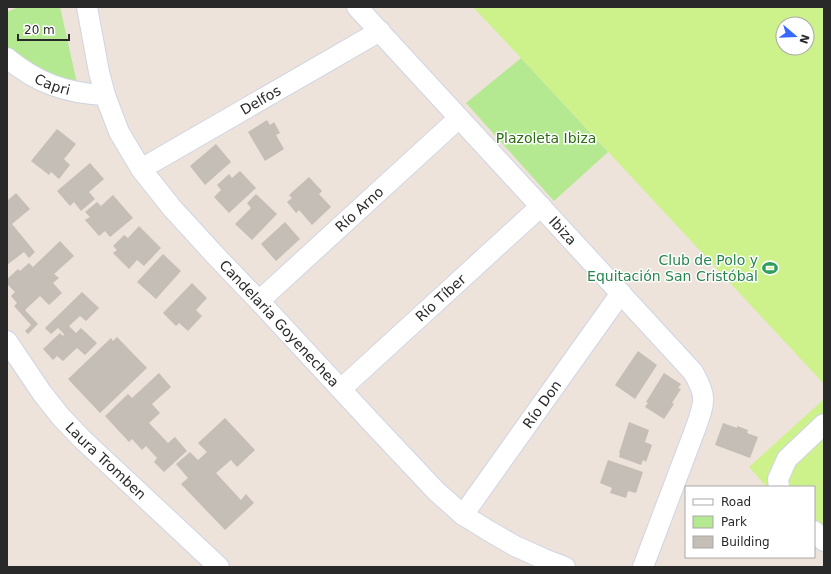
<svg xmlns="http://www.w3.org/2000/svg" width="831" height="574" font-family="'DejaVu Sans',sans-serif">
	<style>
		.green { fill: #b5e991 }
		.pitch { fill: #cdf18b; fill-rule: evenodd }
		.building { fill: #c4beb6 }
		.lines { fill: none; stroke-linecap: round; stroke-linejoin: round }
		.minor-casing { stroke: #cfd4e4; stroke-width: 22 }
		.minor { stroke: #fff; stroke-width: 20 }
		.labels { text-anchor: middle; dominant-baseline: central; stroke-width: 3; stroke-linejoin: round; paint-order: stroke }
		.street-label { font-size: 14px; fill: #292929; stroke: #fff }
		.park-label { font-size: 14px; fill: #2c6c13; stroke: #fff }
		.leisure-label { font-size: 14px; fill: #27864d; stroke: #fff; text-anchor: end }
	</style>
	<rect width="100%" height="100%" fill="#ede3da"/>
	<g class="green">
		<path d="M 19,7 L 60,7 L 77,83 L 49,74 L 21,59 L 7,46 L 7,12 Z"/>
		<path d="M 521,58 L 608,152 L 554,201 L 466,103 Z"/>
	</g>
	<g class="pitch">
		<path d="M 473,7 L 824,7 L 824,384 L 521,58 ZM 783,24 L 807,24 L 807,48 L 783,48 Z"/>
		<path d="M 824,399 L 824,549 L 814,538 L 814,487 L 767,487 L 749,467 Z"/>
	</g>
	<g class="building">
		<path d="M 267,120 L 270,125 L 274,122 L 280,133 L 276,135 L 284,149 L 265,161 L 248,132 Z"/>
		<path d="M 57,129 L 76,144 L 64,159 L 70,165 L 59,179 L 51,172 L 49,175 L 31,161 Z"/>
		<path d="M 216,144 L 231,162 L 205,185 L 190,166 Z"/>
		<path d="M 90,163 L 104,179 L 89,192 L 95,199 L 81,211 L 74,202 L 70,206 L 57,191 Z"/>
		<path d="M 240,171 L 256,188 L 229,213 L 214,197 L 221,190 L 217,185 L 229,174 L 232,178 Z"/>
		<path d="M 309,177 L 322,191 L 319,194 L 331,207 L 312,225 L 299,210 L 296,213 L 287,202 L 292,198 L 289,195 Z"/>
		<path d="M 16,193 L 30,209 L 12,224 L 35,252 L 29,258 L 24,252 L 7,265 L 7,201 Z"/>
		<path d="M 256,194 L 277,214 L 252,240 L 235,224 L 251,208 L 247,203 Z"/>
		<path d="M 113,195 L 133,218 L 110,237 L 105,231 L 99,236 L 85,220 L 90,217 L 85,212 L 97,202 L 101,206 Z"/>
		<path d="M 285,222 L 300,239 L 276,261 L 261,244 Z"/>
		<path d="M 139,226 L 161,248 L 144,266 L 137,260 L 129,269 L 113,253 L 117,250 L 113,246 L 124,235 L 128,238 Z"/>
		<path d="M 60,241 L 74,256 L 54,274 L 59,278 L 53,283 L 62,293 L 49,305 L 40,296 L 25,310 L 38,324 L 28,334 L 25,331 L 31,325 L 14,306 L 17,303 L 11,296 L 15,292 L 7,284 L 7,279 L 18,269 L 20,271 L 29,263 L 33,267 Z"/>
		<path d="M 163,254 L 181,271 L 156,299 L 137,282 Z"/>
		<path d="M 192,283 L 207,298 L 196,310 L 202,316 L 188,331 L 179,323 L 176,326 L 163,313 Z"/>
		<path d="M 82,292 L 99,308 L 86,321 L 80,316 L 69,326 L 76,333 L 81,328 L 97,343 L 85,355 L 77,348 L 63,361 L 57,356 L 53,360 L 43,349 L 60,333 L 63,336 L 64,334 L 58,328 L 51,334 L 45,328 Z"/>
		<path d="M 117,337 L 147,368 L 100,413 L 68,379 L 111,338 L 113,341 Z"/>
		<path d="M 638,351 L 657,365 L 635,399 L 615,385 Z"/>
		<path d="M 159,373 L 171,387 L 152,404 L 160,413 L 149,423 L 168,443 L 175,437 L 187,451 L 164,472 L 154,462 L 157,458 L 146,446 L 142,450 L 132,439 L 129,442 L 105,416 L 128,394 L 132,398 Z"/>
		<path d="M 664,373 L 681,384 L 678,388 L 681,389 L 672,403 L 674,404 L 664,419 L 645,407 L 648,403 L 646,402 Z"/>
		<path d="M 225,418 L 255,450 L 237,467 L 231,460 L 216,473 L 241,500 L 246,494 L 254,503 L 225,530 L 181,484 L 188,478 L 176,464 L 190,452 L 198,460 L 207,452 L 198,443 Z"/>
		<path d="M 629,422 L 649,430 L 645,442 L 652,445 L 646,462 L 643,460 L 641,465 L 619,457 L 620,453 L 619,453 Z"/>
		<path d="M 723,423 L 737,428 L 737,426 L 748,430 L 747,433 L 758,437 L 750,458 L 715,445 Z"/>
		<path d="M 608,460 L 643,472 L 636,493 L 628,491 L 626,498 L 610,493 L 612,488 L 600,483 Z"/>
	</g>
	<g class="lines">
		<defs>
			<g id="minor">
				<path id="s1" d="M 87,7 L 99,72 L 105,95 L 119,132 L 141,169 L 172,208 L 214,254 L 259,301 L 373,424 L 436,491 L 463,515 L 489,531 L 515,546 L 544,559 L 565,567"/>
				<path id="s2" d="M 357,7 L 693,372 C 707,396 705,401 696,427 L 643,567"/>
				<path id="s3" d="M 7,58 C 37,83 65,93 105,95"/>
				<path id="s4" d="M 141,169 L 380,31"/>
				<path id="s5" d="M 259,301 L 459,118"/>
				<path id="s6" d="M 7,341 L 42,393 L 61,417 L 82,439 L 219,567"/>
				<path id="s7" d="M 341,389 L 541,206"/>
				<path d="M 779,487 L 778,479 L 787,459 L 824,424"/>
				<path id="s8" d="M 463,515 L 621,293"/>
				<path d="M 814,531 L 824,541"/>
			</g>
		</defs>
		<use href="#minor" class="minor-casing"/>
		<use href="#minor" class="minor"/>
	</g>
	<defs>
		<symbol id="stadium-bare" viewBox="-9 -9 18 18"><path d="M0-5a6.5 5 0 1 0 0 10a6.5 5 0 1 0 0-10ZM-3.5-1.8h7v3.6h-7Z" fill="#2e9e5b" stroke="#fff" stroke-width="2.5" paint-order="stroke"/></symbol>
	</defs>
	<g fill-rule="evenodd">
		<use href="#stadium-bare" x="759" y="257" width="22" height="22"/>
	</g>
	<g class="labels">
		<g class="street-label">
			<text stroke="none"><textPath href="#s3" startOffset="53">Capri</textPath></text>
			<text stroke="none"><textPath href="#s4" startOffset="138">Delfos</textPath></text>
			<text stroke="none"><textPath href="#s5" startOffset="136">Río Arno</textPath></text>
			<text stroke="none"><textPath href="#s2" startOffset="304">Ibiza</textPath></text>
			<text stroke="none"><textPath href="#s7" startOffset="135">Río Tíber</textPath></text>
			<text stroke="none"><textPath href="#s1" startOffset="380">Candelaria Goyenechea</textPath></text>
			<text stroke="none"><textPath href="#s8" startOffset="136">Río Don</textPath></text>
			<text stroke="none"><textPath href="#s6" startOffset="156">Laura Tromben</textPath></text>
		</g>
		<g class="park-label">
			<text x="546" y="138">Plazoleta Ibiza</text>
		</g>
		<g class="leisure-label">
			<text x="758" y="260">Club de Polo y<tspan x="758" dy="16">Equitación San Cristóbal</tspan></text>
		</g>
	</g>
	<rect width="831" height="574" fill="none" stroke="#292929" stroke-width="16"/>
	<rect x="685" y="486" width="130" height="72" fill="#ffffff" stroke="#a9a9a9"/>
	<rect x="693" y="499" width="20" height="6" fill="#ffffff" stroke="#a9a9a9"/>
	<text x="721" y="506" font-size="12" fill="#292929">Road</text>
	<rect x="693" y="516" width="20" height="12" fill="#b5e991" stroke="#a9a9a9"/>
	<text x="721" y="526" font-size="12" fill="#292929">Park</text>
	<rect x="693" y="536" width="20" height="12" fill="#c4beb6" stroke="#a9a9a9"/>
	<text x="721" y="546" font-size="12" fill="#292929">Building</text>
	<g transform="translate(795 36) rotate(109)"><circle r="19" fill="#ffffff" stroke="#a9a9a9"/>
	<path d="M0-3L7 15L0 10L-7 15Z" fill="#3569ff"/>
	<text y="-6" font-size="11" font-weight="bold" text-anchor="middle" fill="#292929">N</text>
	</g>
	<path d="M18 34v6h51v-6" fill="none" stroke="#292929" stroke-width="2"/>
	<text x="24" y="34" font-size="12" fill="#292929" stroke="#ffffff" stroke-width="3" paint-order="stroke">20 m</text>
</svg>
